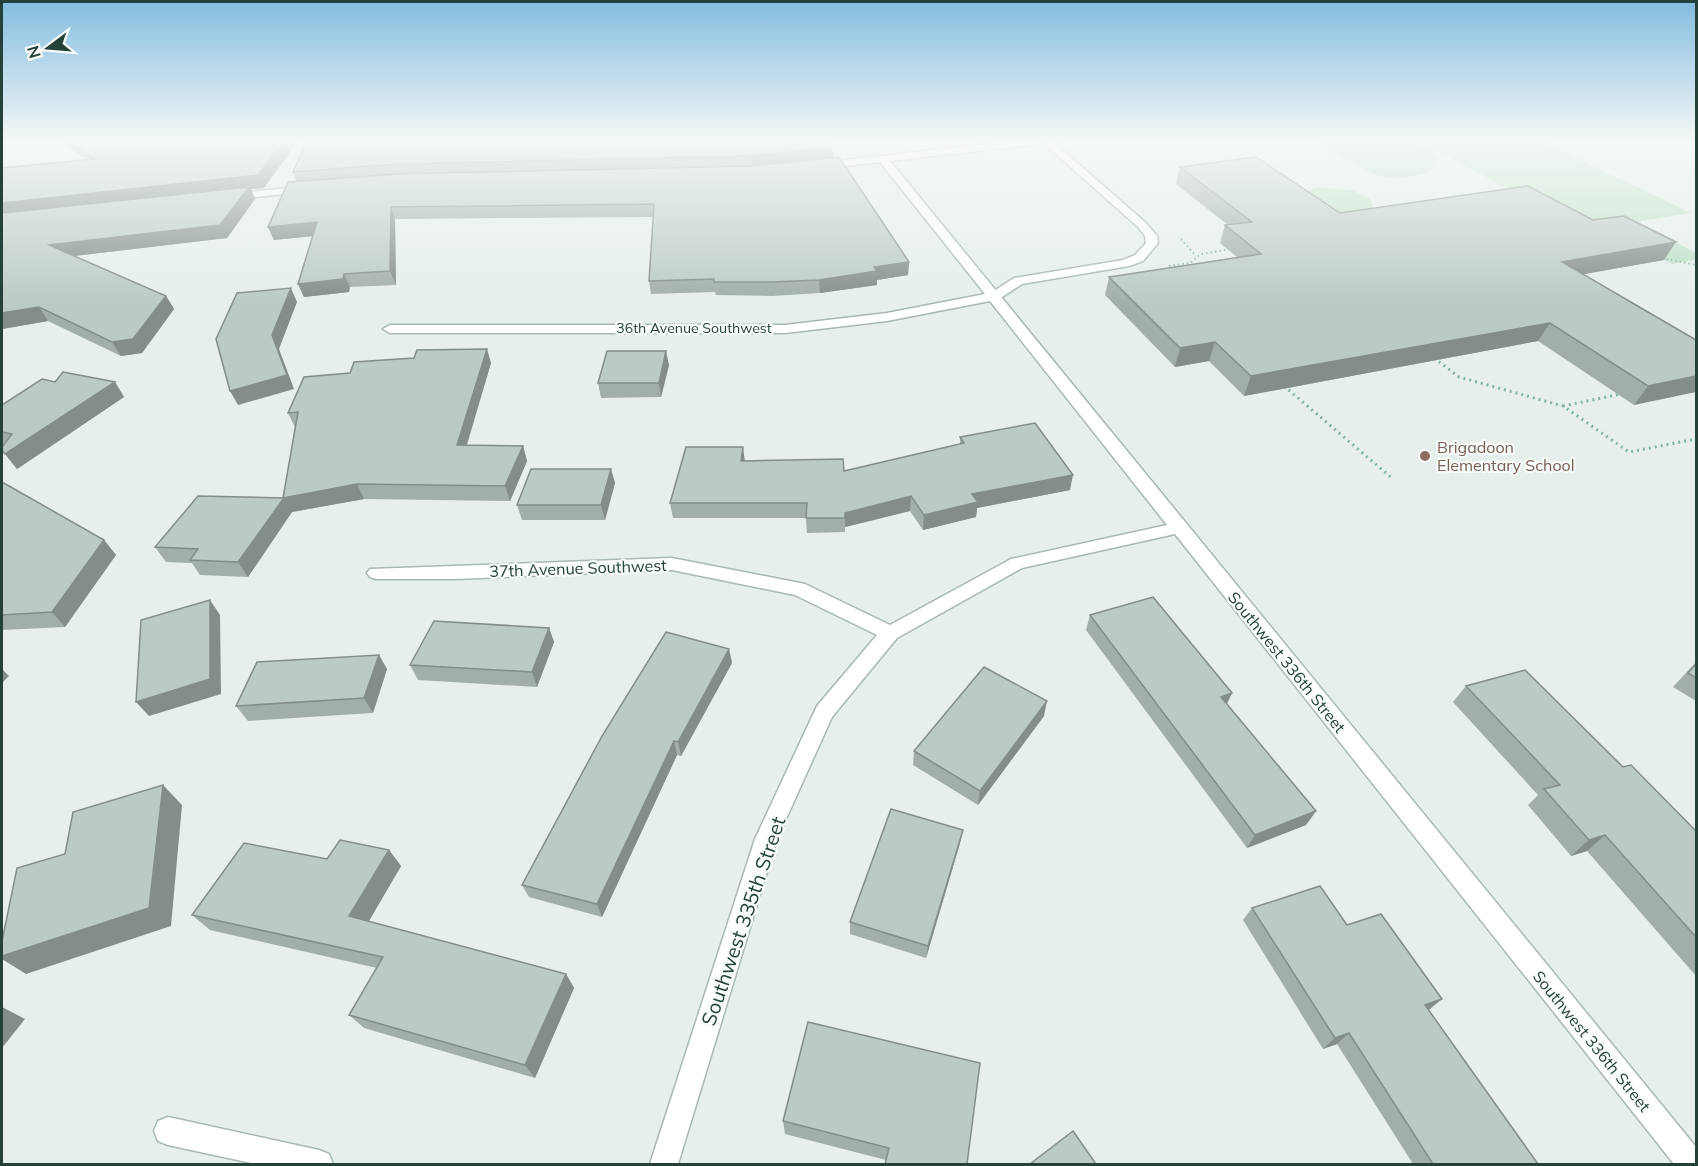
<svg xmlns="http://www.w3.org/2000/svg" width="1698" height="1166" font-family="Mulish,sans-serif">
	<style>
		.green { fill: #bfe0c8 }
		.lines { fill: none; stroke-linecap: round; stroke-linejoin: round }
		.service-casing { stroke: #a8b8b2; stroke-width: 3 }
		.minor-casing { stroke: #a8b8b2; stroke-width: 3 }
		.path-far1 { stroke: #86b3a5; stroke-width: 2; stroke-dasharray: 1.5 3; stroke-linecap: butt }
		.path { stroke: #86b3a5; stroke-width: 3; stroke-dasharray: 2 4; stroke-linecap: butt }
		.service { fill: #fff; fill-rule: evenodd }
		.minor { fill: #fff; fill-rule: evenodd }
		.wall { fill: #a1aea9 }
		.shaded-wall { fill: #838d89 }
		.building { fill: #bbcac4; stroke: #838d89; stroke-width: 1.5 }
		.education-dot { fill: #8d6e63; stroke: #f7fbf9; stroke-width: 2 }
		.labels { text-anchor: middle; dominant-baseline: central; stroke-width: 4.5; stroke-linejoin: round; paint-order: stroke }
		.far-street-label { font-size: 14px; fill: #24423a; stroke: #f7fbf9 }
		.education-label { font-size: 16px; fill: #785e54; stroke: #f7fbf9; text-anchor: start }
		.street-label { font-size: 16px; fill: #24423a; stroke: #f7fbf9 }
		.near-street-label { font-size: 20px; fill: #24423a; stroke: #f7fbf9 }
	</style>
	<rect width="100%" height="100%" fill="#e6efeb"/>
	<g class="green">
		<path d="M 1325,141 L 1415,141 L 1431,151 L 1436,157 L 1436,164 C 1429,178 1397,179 1383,177 C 1369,174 1337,153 1323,145 Z"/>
		<path d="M 1419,141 L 1541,141 L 1691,213 L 1584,230 Z"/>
		<path d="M 1320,187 L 1354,191 L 1370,199 L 1374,209 L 1340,215 L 1306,191 Z"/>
		<path d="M 1640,224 L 1696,253 L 1696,260 L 1672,264 L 1606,229 Z"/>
	</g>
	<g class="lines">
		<defs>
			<path id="service" d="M 1041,141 L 1052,141 L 1146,223 L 1157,236 L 1158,243 L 1143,261 L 1129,266 L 1022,284 L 999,299 L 991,299 L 989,296 L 991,293 L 1014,278 L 1123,260 L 1135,255 L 1146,243 L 1145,236 L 1138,227 Z"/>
			<g id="minor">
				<path d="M 1013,141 L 1044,141 L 1039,144 L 890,161 L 1696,1147 L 1696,1164 L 1674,1164 L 1175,534 L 1022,568 L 897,638 L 832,717 L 777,839 L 678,1164 L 650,1164 L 755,839 L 817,706 L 877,635 L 795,595 L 672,570 L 456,579 L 376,579 L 370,577 L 367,573 L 370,569 L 672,558 L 805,584 L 890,625 L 1011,559 L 1167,525 L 990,301 L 887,321 L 785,333 L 390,333 L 383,329 L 390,325 L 785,325 L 887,313 L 985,294 L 880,162 L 820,169 L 815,166 L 820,163 Z"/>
				<path d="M 307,186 L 311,187 L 311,191 L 230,200 L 225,197 L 230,194 Z"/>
				<path d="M 168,1117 L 319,1150 L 329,1154 L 333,1164 L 256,1164 L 168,1145 L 158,1141 L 154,1131 L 158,1121 Z"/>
			</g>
		</defs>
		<use href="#service" class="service-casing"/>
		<use href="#minor" class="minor-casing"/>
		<g class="path-far1">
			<path d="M 1181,239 L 1196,256"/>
			<path d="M 1662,258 L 1696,265"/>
			<path d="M 1169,266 L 1190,263 L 1201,254 L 1232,249"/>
		</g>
		<g class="path">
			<path d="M 1434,358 L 1459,377 L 1563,406 L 1629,452 L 1696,439"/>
			<path d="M 1284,386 L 1393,479"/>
			<path d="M 1563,406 L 1621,394"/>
		</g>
		<use href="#service" class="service"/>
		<use href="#minor" class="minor"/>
	</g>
	<g class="wall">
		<path d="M 61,141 L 298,141 L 264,188 L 251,189 L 255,199 L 227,238 L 74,256 L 166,296 L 174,309 L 142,353 L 121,356 L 48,321 L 2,329 L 87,160 Z"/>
		<path d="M 307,141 L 832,147 L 833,157 L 909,262 L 908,275 L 877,280 L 877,285 L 820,293 L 772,296 L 716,295 L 715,292 L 651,294 L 649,281 L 653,217 L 395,219 L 396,285 L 350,287 L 349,292 L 304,297 L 298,284 L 313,236 L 274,240 L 268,227 L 297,182 L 293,172 Z"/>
		<path d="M 1180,167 L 1340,213 L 1664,260 L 1583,274 L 1696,340 L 1634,405 L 1538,341 L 1244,396 L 1209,361 L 1175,367 L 1105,295 L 1109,277 L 1237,257 L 1220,243 L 1225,225 L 1228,225 L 1176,184 Z"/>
		<path d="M 491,363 L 467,445 L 523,446 L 527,461 L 510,501 L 364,499 L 292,512 L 248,577 L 200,575 L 192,563 L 166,562 L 155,547 L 283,498 L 295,427 L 288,413 Z"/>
		<path d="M 669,365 L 661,397 L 601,398 L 598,383 Z"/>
		<path d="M 55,382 L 115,382 L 124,397 L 17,469 L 2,450 L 4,444 L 2,443 L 2,405 Z"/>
		<path d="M 960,437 L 1070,490 L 977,508 L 976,517 L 923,530 L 910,511 L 845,527 L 845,532 L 807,533 L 806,518 L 673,518 L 670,503 L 745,461 L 844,471 L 960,444 Z"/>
		<path d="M 2,482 L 104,540 L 116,555 L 65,627 L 2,630 Z"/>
		<path d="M 615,483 L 605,520 L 522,520 L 517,505 Z"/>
		<path d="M 1090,615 L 1232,693 L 1227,704 L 1316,811 L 1306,825 L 1247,848 L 1086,630 Z"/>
		<path d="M 549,628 L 554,642 L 537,687 L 418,680 L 410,665 Z"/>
		<path d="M 729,649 L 732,663 L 681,756 L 677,755 L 602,917 L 529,897 L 522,885 Z"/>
		<path d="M 1696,662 L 1696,701 L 1673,687 Z"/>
		<path d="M 387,669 L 373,713 L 248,721 L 236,706 Z"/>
		<path d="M 1466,686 L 1623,767 L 1696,831 L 1696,976 L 1587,851 L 1571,856 L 1528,805 L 1538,795 L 1453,702 Z"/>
		<path d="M 1044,716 L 978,805 L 913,765 L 914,751 Z"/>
		<path d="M 960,843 L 926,958 L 850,934 L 850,922 Z"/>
		<path d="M 389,850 L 401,866 L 369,921 L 566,974 L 574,988 L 535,1078 L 364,1028 L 349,1015 L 377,968 L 210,930 L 192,915 L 327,859 Z"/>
		<path d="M 1252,908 L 1347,925 L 1442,999 L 1429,1010 L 1538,1164 L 1413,1164 L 1337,1044 L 1323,1049 L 1243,920 Z"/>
		<path d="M 980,1063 L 886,1160 L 785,1134 L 783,1121 Z"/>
	</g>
	<g class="shaded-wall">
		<path d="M 284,141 L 298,141 L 264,188 L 251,189 L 255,199 L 227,238 L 57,258 L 2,216 L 2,203 Z"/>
		<path d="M 832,147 L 833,159 L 752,168 L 751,156 Z"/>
		<path d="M 391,207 L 395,219 L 396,285 L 390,271 Z"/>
		<path d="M 317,222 L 323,235 L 274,240 L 268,227 Z"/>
		<path d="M 1676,242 L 1664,260 L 1551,280 L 1562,262 Z"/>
		<path d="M 909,262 L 908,275 L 877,280 L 877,285 L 820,293 L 819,280 L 874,267 Z"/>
		<path d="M 344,274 L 350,287 L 349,292 L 304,297 L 298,284 Z"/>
		<path d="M 291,288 L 297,302 L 279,349 L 294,389 L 238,405 L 230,391 L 272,335 Z"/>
		<path d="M 166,296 L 174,309 L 142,353 L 121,356 L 112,342 Z"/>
		<path d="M 39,307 L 48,321 L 2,329 L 2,313 Z"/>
		<path d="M 1550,323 L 1538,341 L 1244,396 L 1251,376 Z"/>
		<path d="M 1215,342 L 1209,361 L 1175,367 L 1180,348 Z"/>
		<path d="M 487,349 L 491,363 L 462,460 L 457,445 Z"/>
		<path d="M 666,351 L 669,365 L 661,397 L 659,383 Z"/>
		<path d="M 1696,376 L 1696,392 L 1634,405 L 1648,386 Z"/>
		<path d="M 115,382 L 124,397 L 17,469 L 5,454 Z"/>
		<path d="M 523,446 L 527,461 L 510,501 L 505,486 Z"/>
		<path d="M 743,447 L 745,462 L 741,461 Z"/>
		<path d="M 611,469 L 615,483 L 605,520 L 601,505 Z"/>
		<path d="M 1073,475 L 1070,490 L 977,508 L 976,517 L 923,530 L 924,515 L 972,494 Z"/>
		<path d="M 357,484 L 364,499 L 292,512 L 248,577 L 238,562 L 283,498 Z"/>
		<path d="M 911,496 L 910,511 L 845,527 L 845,513 Z"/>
		<path d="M 104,540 L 116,555 L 65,627 L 52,612 Z"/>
		<path d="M 210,600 L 220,615 L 221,694 L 149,716 L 136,702 Z"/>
		<path d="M 549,628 L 554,642 L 537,687 L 532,672 Z"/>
		<path d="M 729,649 L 732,663 L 681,756 L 678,742 Z"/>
		<path d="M 379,655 L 387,669 L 373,713 L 364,698 Z"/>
		<path d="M 2,669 L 9,676 L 2,683 Z"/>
		<path d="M 1232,693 L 1225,707 L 1221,697 Z"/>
		<path d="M 1047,701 L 1044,716 L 978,805 L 980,791 Z"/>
		<path d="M 674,741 L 677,755 L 602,917 L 597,904 Z"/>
		<path d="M 163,785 L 182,805 L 171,926 L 26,974 L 2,959 L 2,956 Z"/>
		<path d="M 1316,811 L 1306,825 L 1247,848 L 1255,835 Z"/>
		<path d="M 963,830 L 960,843 L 926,958 L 928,946 Z"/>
		<path d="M 1605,835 L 1587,851 L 1571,856 L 1589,840 Z"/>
		<path d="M 389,850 L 401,866 L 363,931 L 349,916 Z"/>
		<path d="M 566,974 L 574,988 L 535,1078 L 525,1065 Z"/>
		<path d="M 1442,999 L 1428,1010 L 1425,1005 Z"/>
		<path d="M 2,1007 L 25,1019 L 2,1048 Z"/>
		<path d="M 1349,1033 L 1337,1044 L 1323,1049 L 1335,1038 Z"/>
	</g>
	<g class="building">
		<path d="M 70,141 L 284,141 L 258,175 L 2,203 L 2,168 L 95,159 Z"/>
		<path d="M 307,141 L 829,141 L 832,147 L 751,156 L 398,164 L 293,172 Z"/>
		<path d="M 839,157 L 909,262 L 874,267 L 877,271 L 819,280 L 771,282 L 714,282 L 714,279 L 649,281 L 654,204 L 391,207 L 390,271 L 344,274 L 343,279 L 298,284 L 317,222 L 268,227 L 288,182 L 398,174 L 751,166 Z"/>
		<path d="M 1256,157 L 1340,213 L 1528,186 L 1593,220 L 1624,216 L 1676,242 L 1562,262 L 1696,340 L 1696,376 L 1648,386 L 1550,323 L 1251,376 L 1215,342 L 1180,348 L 1109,277 L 1261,254 L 1225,225 L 1252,222 L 1180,167 Z"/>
		<path d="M 249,187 L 220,225 L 49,245 L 166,296 L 133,339 L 112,342 L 39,307 L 2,313 L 2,213 Z"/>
		<path d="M 291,288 L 272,335 L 287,375 L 230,391 L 216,339 L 237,293 Z"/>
		<path d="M 487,349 L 457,445 L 523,446 L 505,486 L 357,484 L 283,498 L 298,412 L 288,413 L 304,377 L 350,373 L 354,362 L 414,358 L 417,350 Z"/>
		<path d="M 607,351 L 666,351 L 659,383 L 598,383 Z"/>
		<path d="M 63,372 L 115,382 L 5,454 L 2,450 L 2,447 L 12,434 L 2,432 L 2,405 L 42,379 L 55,382 Z"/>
		<path d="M 1035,423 L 1073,475 L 972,494 L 978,502 L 924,515 L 911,496 L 845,513 L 845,518 L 806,518 L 807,503 L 670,503 L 686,447 L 743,447 L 741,461 L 843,459 L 844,471 L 964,443 L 960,437 Z"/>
		<path d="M 531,469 L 611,469 L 601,505 L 517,505 Z"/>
		<path d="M 2,482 L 104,540 L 52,612 L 2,615 Z"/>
		<path d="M 198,496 L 284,498 L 238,562 L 190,560 L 198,549 L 155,547 Z"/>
		<path d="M 1153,597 L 1232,693 L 1221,697 L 1316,811 L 1255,835 L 1090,615 Z"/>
		<path d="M 210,600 L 210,679 L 136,702 L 141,620 Z"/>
		<path d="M 434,621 L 549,628 L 532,672 L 410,665 Z"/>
		<path d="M 666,632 L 729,649 L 678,742 L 674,741 L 597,904 L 522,885 L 602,736 Z"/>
		<path d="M 379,655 L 364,698 L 236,706 L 257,662 Z"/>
		<path d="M 1696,664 L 1696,678 L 1688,673 Z"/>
		<path d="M 984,667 L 1047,701 L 980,791 L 914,751 Z"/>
		<path d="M 1525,670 L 1623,767 L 1631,765 L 1696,831 L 1696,937 L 1605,835 L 1589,840 L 1544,789 L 1560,785 L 1466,686 Z"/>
		<path d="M 163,785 L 149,908 L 2,956 L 2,941 L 17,868 L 65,854 L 73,812 Z"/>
		<path d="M 891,809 L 963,830 L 928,946 L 850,922 Z"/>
		<path d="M 340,840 L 389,850 L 349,916 L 566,974 L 525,1065 L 349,1015 L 383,957 L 192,915 L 244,843 L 327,859 Z"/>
		<path d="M 1320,886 L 1347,925 L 1381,914 L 1442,999 L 1425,1005 L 1538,1164 L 1433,1164 L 1349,1033 L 1335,1038 L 1252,908 Z"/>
		<path d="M 808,1022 L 980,1063 L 967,1164 L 885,1164 L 889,1148 L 783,1121 Z"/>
		<path d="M 1073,1131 L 1096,1164 L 1030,1164 Z"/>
	</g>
	<linearGradient id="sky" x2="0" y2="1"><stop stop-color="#84bce0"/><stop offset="0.46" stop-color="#f4f8f6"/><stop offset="1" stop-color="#f4f8f6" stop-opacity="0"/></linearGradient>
	<rect width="1698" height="304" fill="url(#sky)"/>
	<circle class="education-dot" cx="1425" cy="456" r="6"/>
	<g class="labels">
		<g class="far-street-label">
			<text x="694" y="328">36th Avenue Southwest</text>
		</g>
		<g class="education-label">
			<text x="1437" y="447">Brigadoon<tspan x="1437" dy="18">Elementary School</tspan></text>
		</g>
		<g class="street-label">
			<text transform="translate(578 568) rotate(-2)">37th Avenue Southwest</text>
			<text transform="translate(1287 662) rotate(51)">Southwest 336th Street</text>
			<text transform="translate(1592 1041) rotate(51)">Southwest 336th Street</text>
		</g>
		<g class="near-street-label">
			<text transform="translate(743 921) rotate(-71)">Southwest 335th Street</text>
		</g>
	</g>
	<rect width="1698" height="1166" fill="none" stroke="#24423a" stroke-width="6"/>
	<g transform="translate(48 48) rotate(254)" stroke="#f7fbf9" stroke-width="4.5" paint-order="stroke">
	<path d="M0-4.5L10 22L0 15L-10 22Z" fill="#24423a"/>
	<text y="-9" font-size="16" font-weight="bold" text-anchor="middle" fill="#24423a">N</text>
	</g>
</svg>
